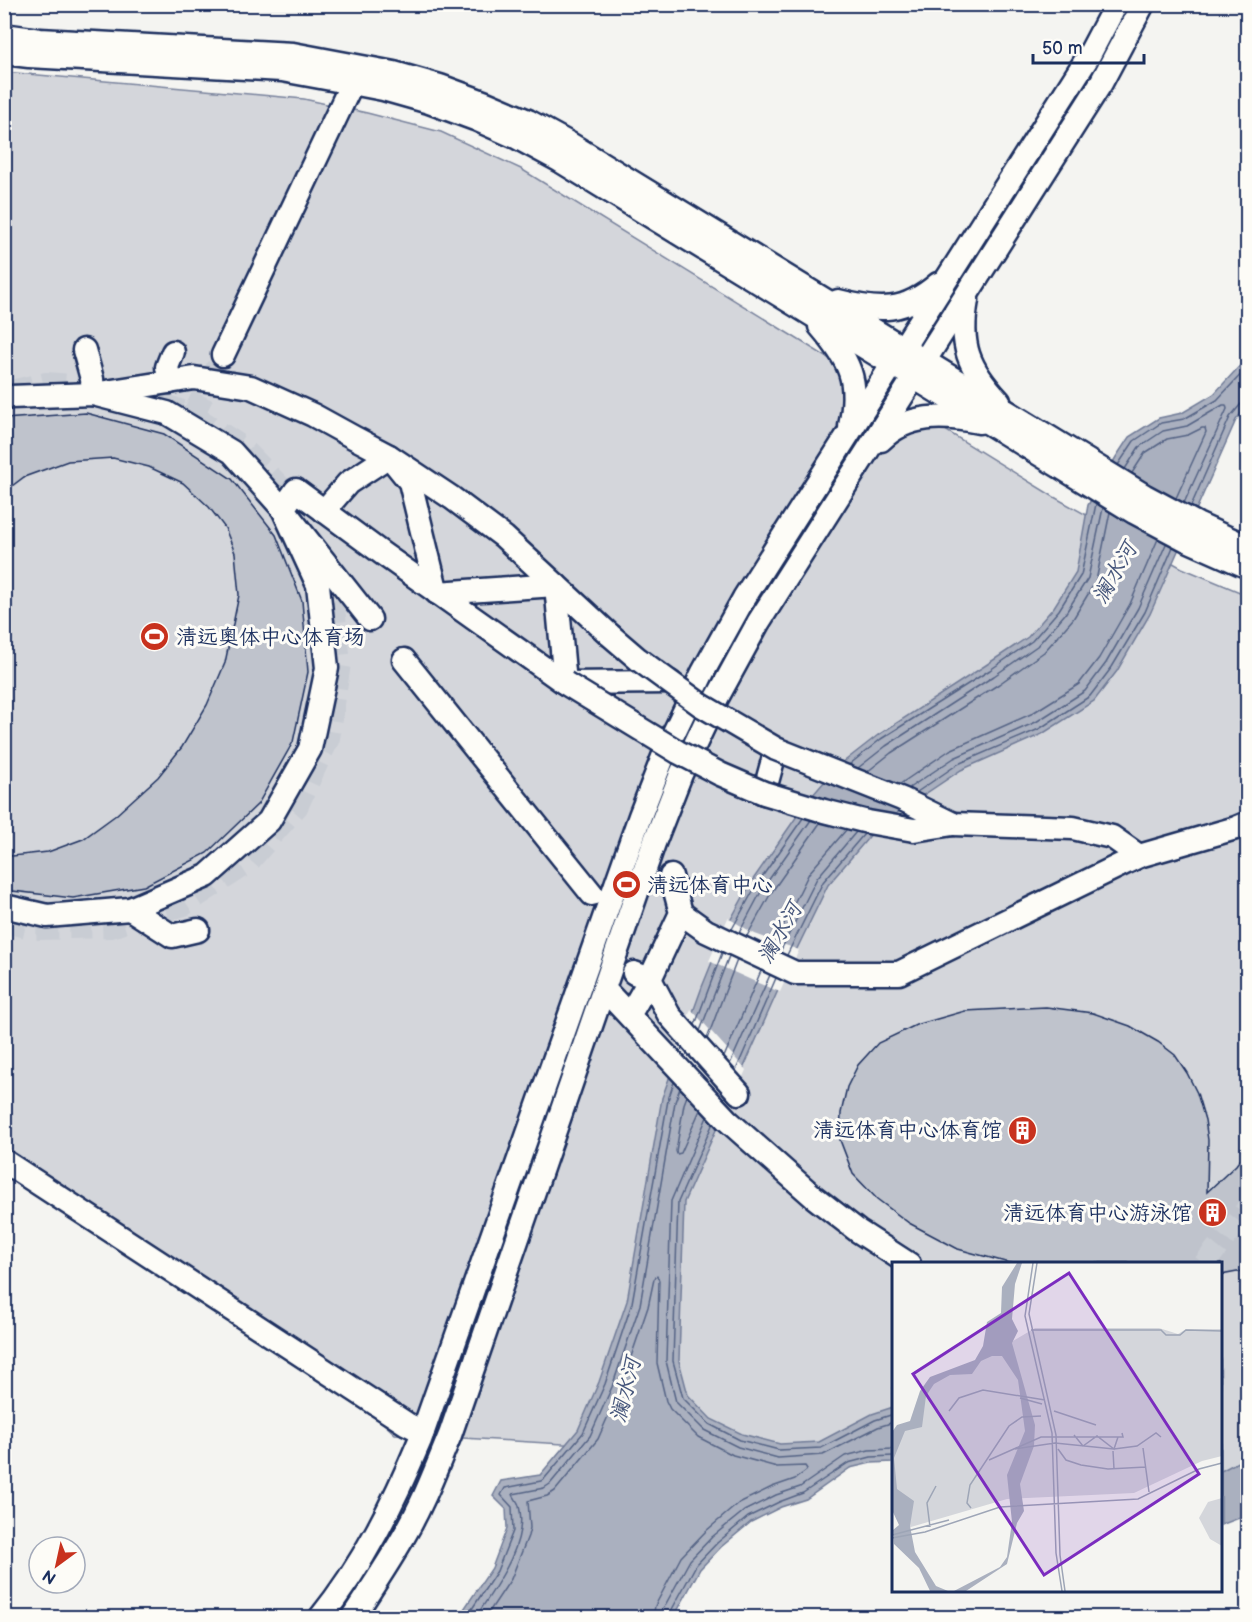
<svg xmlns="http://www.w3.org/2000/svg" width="1252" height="1622" font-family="'Balsamiq Sans','LXGW WenKai TC',sans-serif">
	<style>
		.green { fill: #d4d6db; stroke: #78829c; stroke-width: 1.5 }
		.water { fill: #aab0bf; stroke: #717c98; stroke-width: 1.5 }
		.pier { fill: #f4f4f1 }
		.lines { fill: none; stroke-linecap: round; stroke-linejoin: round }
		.shore { stroke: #546385; stroke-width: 1.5 }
		.building { fill: #bfc3cc; stroke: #1b2f5e; stroke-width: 1.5 }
		.minor-tunnel { stroke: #c9cdd4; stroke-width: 22; stroke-dasharray: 22 11; stroke-linecap: butt }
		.minor-casing { stroke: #1b2f5e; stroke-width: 27 }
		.minor { stroke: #fdfcf7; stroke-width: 22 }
		.minor-bridge-casing { stroke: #1b2f5e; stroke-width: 27; stroke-linecap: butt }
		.minor-bridge { stroke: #fdfcf7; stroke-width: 22 }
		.labels { text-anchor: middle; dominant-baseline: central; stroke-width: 6; stroke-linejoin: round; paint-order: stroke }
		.poi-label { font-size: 21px; fill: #1b2f5e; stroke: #fdfcf7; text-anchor: start }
		.water-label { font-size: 22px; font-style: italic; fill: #46567b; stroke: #fdfcf7 }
		.inset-road { fill: none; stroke: #9da5b6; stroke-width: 1.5 }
		.view { fill: #7b2cbf; fill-opacity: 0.15; stroke: #7b2cbf; stroke-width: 3 }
		.inset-edge { fill: none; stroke: #1b2f5e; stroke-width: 3 }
	</style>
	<rect width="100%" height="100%" fill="#f4f4f1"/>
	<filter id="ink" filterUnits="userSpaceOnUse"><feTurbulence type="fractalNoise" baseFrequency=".0167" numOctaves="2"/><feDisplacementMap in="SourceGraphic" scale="12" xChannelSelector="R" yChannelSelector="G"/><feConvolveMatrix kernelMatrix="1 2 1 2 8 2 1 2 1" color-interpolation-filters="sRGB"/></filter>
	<g filter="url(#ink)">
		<path class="green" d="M 5,72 L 304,99 L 367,113 L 441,132 L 521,169 L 1054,497 L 1182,568 L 1247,595 L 1247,1482 L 1221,1493 L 1220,1264 L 894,1264 L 893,1456 L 813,1459 L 395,1434 L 370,1411 L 5,1176 Z"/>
		<g class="water">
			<path d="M 1247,358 L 1247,406 L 1236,420 L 1150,614 L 1117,671 L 1094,701 L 1042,734 L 961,770 L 879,825 L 828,885 L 791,961 L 684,1202 L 679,1361 L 688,1395 L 711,1419 L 742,1434 L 780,1444 L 819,1442 L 872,1414 L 893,1407 L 893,1462 L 871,1463 L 850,1468 L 806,1499 L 781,1507 L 751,1522 L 721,1547 L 700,1569 L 674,1617 L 458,1618 L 492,1568 L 507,1528 L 506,1509 L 493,1496 L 501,1481 L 540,1475 L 578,1430 L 599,1382 L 627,1301 L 662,1098 L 702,987 L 725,930 L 752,881 L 806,803 L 837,767 L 878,735 L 986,665 L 1028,637 L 1054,607 L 1076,572 L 1088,505 L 1116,457 L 1129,437 L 1159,418 L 1182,413 L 1214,394 Z"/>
			<path d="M 1247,1457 L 1247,1515 L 1221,1525 L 1221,1471 Z"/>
		</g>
		<g class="pier">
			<path d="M 728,918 L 755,934 L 799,950 L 780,992 L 758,983 L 709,961 Z"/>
			<path d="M 691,1009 L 746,1070 L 721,1126 L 669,1070 Z"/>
		</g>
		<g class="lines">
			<g class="shore">
				<path d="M 1118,465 L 1134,441 L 1161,423 L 1184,419 L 1217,400 L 1248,367"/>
				<path d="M 1125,469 L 1139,447 L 1163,431 L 1187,426 L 1223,405 L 1226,405 L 1227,409 L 1184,503"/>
				<path d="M 1132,473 L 1145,453 L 1167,439 L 1188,435 L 1202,428 L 1205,428 L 1206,432 L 1176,498"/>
				<path d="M 1191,506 L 1230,417 L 1241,404 L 1248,403"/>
				<path d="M 850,764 L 881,739 L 990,670 L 1032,641 L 1059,610 L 1081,575 L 1096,504"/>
				<path d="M 858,768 L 886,746 L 994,676 L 1037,646 L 1065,614 L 1088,578 L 1103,508"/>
				<path d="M 867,772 L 891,753 L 999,684 L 1044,652 L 1073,619 L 1096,581 L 1110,512"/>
				<path d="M 900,784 L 950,750 L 1031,714 L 1079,684 L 1099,658 L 1130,604 L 1158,539"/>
				<path d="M 909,788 L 954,758 L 1036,722 L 1085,691 L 1106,663 L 1138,608 L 1166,544"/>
				<path d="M 917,792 L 958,764 L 1039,729 L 1090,696 L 1112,667 L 1145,612 L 1173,547"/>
				<path d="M 732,929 L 757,884 L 803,818"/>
				<path d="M 739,933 L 763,888 L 811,820"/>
				<path d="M 747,936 L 771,893 L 820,823"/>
				<path d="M 772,948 L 809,873 L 846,830"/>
				<path d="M 780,952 L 817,878 L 856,832"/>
				<path d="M 787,955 L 823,882 L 864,834"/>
				<path d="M 695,1025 L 722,953"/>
				<path d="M 700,1031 L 729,956"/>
				<path d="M 707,1039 L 737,960"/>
				<path d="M 724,1057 L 761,971"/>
				<path d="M 730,1064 L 770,975"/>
				<path d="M 736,1070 L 776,978"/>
				<path d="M 687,1096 L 684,1104 L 676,1151 L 677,1154 L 681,1153 L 700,1110"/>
				<path d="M 707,1117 L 671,1201 L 666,1361 L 676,1402 L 704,1430 L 738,1447 L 778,1458 L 823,1455 L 878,1427 L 894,1422"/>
				<path d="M 713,1123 L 678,1202 L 673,1361 L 683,1398 L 709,1424 L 740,1440 L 779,1450 L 821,1448 L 875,1420 L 894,1414"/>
				<path d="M 466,1618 L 497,1571 L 513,1531 L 512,1507 L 501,1495 L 505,1488 L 541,1481 L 545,1478 L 583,1433 L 605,1384 L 632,1303 L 668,1100 L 674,1082"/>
				<path d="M 475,1618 C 494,1589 529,1543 519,1506 C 518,1501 514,1498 513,1494 L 544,1488 L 550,1484 L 590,1436 L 612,1387 L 640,1305 L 675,1102 L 680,1088"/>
				<path d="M 485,1618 L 511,1579 L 528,1536 L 530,1528 L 528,1501 L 547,1496 L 555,1491 L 598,1439 L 620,1389 L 648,1307 L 654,1279 L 657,1276 L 659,1280 L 657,1363 L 666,1401 L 670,1409 L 698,1437 L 733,1455 L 777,1467 L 805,1466 L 807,1469 L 806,1471 L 795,1479 L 772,1487 L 739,1503 L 706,1531 L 681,1557 L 655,1606 L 653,1618"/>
				<path d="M 662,1618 L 663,1609 L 690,1560 L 712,1537 L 744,1511 L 776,1495 L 800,1487 L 845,1456 L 869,1450 L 894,1449"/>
				<path d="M 669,1618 L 670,1613 L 696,1565 L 717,1543 L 748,1517 L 779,1502 L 803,1493 L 848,1463 L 871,1457 L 894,1456"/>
			</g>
		</g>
		<g class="building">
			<path d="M 86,413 L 164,434 L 232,479 L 276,535 L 302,601 L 308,672 L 293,742 L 258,804 L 207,853 L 144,886 L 73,898 L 4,890 L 4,854 L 12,856 L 48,852 L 83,839 L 116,815 L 158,777 L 182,747 L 207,705 L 225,663 L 239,595 L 235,553 L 225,528 L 209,507 L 183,483 L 149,467 L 113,458 L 68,461 L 24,477 L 4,492 L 4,419 Z"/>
			<path d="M 1046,1007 L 1093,1013 L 1130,1026 L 1158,1042 L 1175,1055 L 1187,1073 L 1197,1093 L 1205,1120 L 1208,1140 L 1207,1192 L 1236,1165 L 1248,1149 L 1248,1270 L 1221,1275 L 1221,1263 L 1009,1263 L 958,1249 L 909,1223 L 877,1199 L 853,1174 L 840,1140 L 841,1113 L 847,1087 L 858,1065 L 878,1043 L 916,1025 L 965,1011 Z"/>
		</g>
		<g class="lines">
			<g class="minor-tunnel">
				<path d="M 11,391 L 46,383 L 86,386"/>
				<path d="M 161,403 L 193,415 L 241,446 L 281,487 L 299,516"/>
				<path d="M 193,415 L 223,355"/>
				<path d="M 4,922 L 35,929 L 111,927 L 184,905 L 247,864 L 297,807 L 329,738 L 340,663 L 332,589 L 322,562"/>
				<path d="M 1204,1264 L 1243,1215 L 1248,1206"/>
			</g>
			<defs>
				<g id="minor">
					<path d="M 4,35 L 40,40 L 293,54 L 394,73 L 440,86 L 486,103 L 528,121 L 570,144 L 1145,496 L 1197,524 L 1248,547"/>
					<path d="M 4,53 L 29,56 L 282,70 L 331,79 L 383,89 L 429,102 L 475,119 L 518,138 L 559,160 L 1134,512 L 1187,540 L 1248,567"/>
					<path d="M 967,300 C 959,345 968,368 999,401"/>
					<path d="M 838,301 C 880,312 904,313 938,284"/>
					<path d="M 820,326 C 850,361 860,380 850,426"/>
					<path d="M 84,350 L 92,379 L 93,394 L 194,378 L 251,387 L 313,415 L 353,437 L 389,456 L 452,498 L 504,537 L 610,635"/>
					<path d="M 223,355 L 352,83"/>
					<path d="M 170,382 L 167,367 L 173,352"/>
					<path d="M 4,399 L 10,397 L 93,394 L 167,413 L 232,452 L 283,509 L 318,585 L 327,668 L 310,749 L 269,821 L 207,876 L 130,909 L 47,916 L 4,906"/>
					<path d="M 881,440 C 908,413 944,415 979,422"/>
					<path d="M 324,511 L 348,483 L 389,456 L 410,482 L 437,593 L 556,585 L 565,683"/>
					<path d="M 370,619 L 283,509 L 296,490 L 383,554 L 565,683 L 670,682"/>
					<path d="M 404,660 L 592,894"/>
					<path d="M 764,793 L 776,749"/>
					<path d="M 953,824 L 1073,828 L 1112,837 L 1139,856"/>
					<path d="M 130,909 L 172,936 L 198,930"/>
					<path d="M 681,913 L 706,931 L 795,973 L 899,973 L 1139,856 L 1236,828 L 1248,823"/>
					<path d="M 634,973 L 650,979 L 669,1015 L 739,1093"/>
					<path d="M 604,989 L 727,1120 L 814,1197 L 858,1231 L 909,1264"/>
					<path d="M 634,1007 L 650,979 L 681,913 L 671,876"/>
					<path d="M 4,1161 L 407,1424 L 423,1432"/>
					<path d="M 320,1618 C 363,1565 394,1502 420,1440 L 640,816 L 667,747 L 703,672 L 744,598 L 1088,57 L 1116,4"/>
					<path d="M 352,1618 C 370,1591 388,1564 404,1536 C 423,1504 436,1469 450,1435 L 654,843 L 681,774 L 717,698 L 758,623 L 1101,83 L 1143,4"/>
				</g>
			</defs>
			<use href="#minor" class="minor-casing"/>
			<use href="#minor" class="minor"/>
			<defs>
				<g id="minor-bridge">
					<path d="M 610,635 L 638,659 L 701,705 L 776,749 L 902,799 L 953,824"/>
					<path d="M 565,683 L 678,752 L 720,774 L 764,793 L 824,811 L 868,822 L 914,830 L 953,824"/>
				</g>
			</defs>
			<use href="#minor-bridge" class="minor-bridge-casing"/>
			<use href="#minor-bridge" class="minor-bridge"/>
		</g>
	</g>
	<defs>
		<symbol id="stadium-disc" viewBox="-11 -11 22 22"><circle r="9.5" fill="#c8321e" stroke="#fdfcf7"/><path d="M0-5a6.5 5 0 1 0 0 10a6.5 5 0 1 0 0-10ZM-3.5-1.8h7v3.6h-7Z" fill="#fff"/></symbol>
		<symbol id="building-disc" viewBox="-11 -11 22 22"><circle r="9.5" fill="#c8321e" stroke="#fdfcf7"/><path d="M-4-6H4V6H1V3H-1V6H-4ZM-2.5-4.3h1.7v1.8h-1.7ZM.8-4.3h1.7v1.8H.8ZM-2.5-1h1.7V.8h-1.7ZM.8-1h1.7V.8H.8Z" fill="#fff"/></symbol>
	</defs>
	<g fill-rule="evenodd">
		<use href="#stadium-disc" x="138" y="620" width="33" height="33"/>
		<use href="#stadium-disc" x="610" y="868" width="33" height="33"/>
		<use href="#building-disc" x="1006" y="1114" width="33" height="33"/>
		<use href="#building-disc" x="1196" y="1196" width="33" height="33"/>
	</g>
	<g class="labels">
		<g class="poi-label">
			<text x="176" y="637">清远奥体中心体育场</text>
			<text x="647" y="885">清远体育中心</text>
			<text x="1002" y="1130" text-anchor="end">清远体育中心体育馆</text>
			<text x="1192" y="1213" text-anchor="end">清远体育中心游泳馆</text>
		</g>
		<g class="water-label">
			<text transform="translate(1115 573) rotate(-60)">澜水河</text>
			<text transform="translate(780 933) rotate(-60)">澜水河</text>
			<text transform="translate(626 1390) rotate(-76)">澜水河</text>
		</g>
	</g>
	<g transform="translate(892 1262)">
		<rect width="330" height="330" fill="#f4f4f1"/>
		<path d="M 143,66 L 267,66 L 286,72 L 294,67 L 330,67 L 330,194 L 310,199 L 242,231 L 115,237 L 12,267 L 0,224 L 1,188 L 9,167 L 24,159 L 33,129 L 42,116 L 73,107 ZM 330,236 L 330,284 L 318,277 L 307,256 L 316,240 Z" fill="#d4d6db"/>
		<path d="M 125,1 L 130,1 L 123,22 L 120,57 L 126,69 L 120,81 L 143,163 L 142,184 L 128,222 L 132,249 L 125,261 L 115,302 L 74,329 L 62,329 L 108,305 L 115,295 L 120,260 L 115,213 L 133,169 L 126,118 L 110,94 L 100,94 L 89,99 L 80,112 L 58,113 L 42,122 L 34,134 L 30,165 L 13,169 L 2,196 L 5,227 L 22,239 L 18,264 L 23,290 L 44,324 L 56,329 L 38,329 L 27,306 L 2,282 L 1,268 L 7,263 L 0,248 L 0,170 L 5,163 L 18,159 L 28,129 L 38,115 L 83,98 L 91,84 L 95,60 L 109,51 L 110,25 Z" fill="#aab0bf"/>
		<path class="inset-road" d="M 141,1 L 133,54 L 160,171 L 164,291 L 170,329M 145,1 L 137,52 L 164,173 L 168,293 L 173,329M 139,68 L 269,68 L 274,73 L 288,73 L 294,68 L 330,69M 128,136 L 150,142M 57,149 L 67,136 L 91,128 L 153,138M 162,149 L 204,163M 182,173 L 191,184 L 205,174 L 222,187 L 226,175M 251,186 L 257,230M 123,187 L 163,181 L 222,187 L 245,184 L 264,171 L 269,175M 166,187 L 174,198 L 189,203 L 216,207 L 254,205M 221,189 L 222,207M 97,198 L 149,175 L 231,175 L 230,171M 79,246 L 75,241 L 78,223 L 117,164 L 130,155 L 149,154M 38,265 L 35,241 L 44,224M 0,273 L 57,258M 0,276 L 33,270 L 108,245 L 246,237 L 307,207 L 330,201"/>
		<path class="view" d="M 177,11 L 307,212 L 152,313 L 21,112 Z"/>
		<rect width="330" height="330" class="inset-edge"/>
	</g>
	<rect width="1252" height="1622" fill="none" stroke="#fdfcf7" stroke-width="24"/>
	<rect x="12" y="12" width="1228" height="1598" fill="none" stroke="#1b2f5e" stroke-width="2" filter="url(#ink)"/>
	<g transform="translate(57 1565) rotate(213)"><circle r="28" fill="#fdfcf7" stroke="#a3aaba" stroke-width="1.5"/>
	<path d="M0-4.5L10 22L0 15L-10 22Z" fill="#c8321e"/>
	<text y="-9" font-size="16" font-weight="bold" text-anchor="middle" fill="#1b2f5e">N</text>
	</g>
	<path d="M1033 54v9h111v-9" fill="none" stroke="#1b2f5e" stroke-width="3"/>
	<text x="1042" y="54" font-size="18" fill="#1b2f5e" stroke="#fdfcf7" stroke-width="4.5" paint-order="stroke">50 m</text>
</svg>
